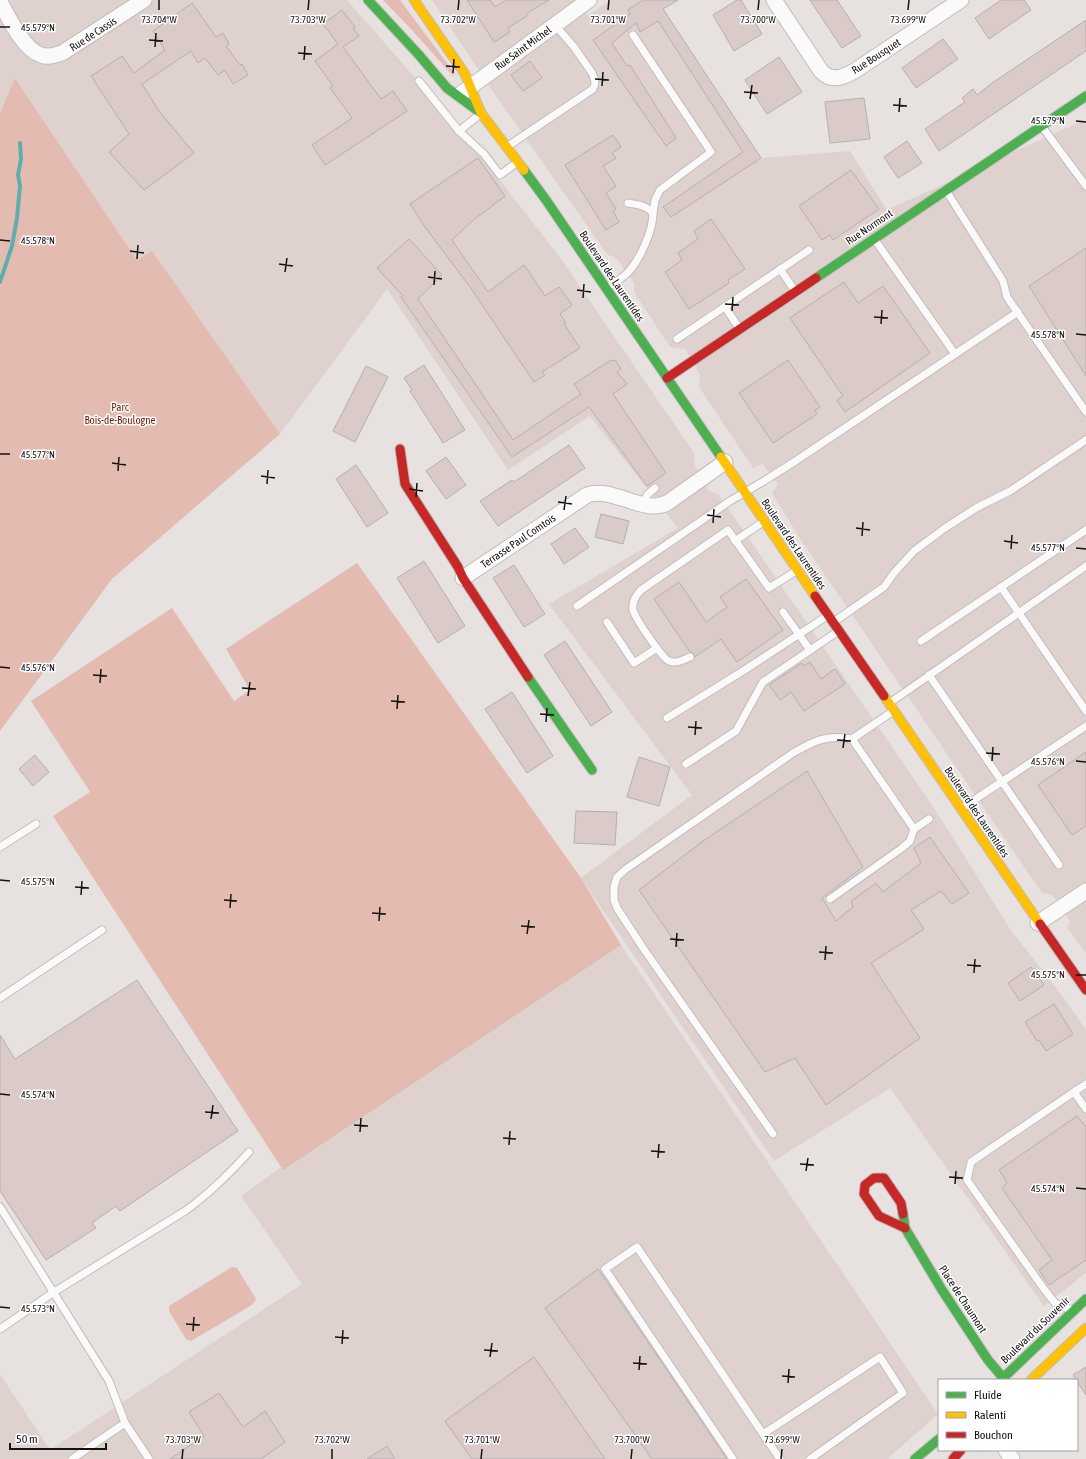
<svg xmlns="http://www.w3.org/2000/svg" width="1086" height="1459" font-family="'Asap Condensed',sans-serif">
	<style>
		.built { fill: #ded1ce }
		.green { fill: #e4bbb1 }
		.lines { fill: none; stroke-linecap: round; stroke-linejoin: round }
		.stream { stroke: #60adad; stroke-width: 4 }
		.building { fill: #dacbc8; stroke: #b4b0b0 }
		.lane-casing { stroke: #c1bdbc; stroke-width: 9 }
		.street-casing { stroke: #c1bdbc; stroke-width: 17 }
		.fast-casing { stroke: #c1bdbc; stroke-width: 11 }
		.slow-casing { stroke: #c1bdbc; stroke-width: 11 }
		.jam-casing { stroke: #c1bdbc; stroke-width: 11 }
		.lane { stroke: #fbfafa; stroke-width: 7 }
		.street { stroke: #fbfafa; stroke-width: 15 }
		.fast { stroke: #4caf50; stroke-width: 9 }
		.slow { stroke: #ffc107; stroke-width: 9 }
		.jam { stroke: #c62828; stroke-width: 9 }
		.ticks { fill: none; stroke: #151211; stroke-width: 1.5 }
		.labels { text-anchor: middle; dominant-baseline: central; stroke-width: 3; stroke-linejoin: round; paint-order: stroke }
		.street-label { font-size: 11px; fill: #151211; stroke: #fff }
		.park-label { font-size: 11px; fill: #741b04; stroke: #fff }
		.ticks-label { font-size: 10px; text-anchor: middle; fill: #151211; stroke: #fff; stroke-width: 3; stroke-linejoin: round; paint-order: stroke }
	</style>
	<rect width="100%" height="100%" fill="#e7e1e0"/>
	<g class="built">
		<path d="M 0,0 L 347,0 L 466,136 L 561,259 L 694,453 L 695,466 L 709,491 L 719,495 L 936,811 L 1010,929 L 1061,994 L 1086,1030 L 1086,1273 L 1044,1306 L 890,1088 L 774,1161 L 581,878 L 692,795 L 549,604 L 678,528 L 590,416 L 508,470 L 387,289 L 280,434 L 151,253 L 137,260 L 15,78 L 0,113 Z"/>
		<path d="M 432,0 L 577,0 L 588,16 L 610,0 L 657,0 L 761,158 L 850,151 L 887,210 L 1084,120 L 1086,123 L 1086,953 L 1067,927 L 1070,922 L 1053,895 L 1042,893 L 801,540 L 772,493 L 778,485 L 763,464 L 753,468 L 699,387 L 700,375 L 685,349 L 670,347 L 634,292 L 634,283 L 617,259 L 607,254 L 494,93 Z"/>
		<path d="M 621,945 L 938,1414 L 887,1459 L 0,1459 L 0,1374 L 50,1450 L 302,1284 L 241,1196 L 331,1132 Z"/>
	</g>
	<g class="green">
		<path d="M 383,0 L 400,0 L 455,74 L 453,76 L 412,30 Z"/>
		<path d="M 15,78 L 137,260 L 152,251 L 280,434 L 112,579 L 0,731 L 0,113 Z"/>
		<path d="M 357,563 L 581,878 L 621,945 L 283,1170 L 53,816 L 90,792 L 31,701 L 172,608 L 234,701 L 250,690 L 226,649 Z"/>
		<path d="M 232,1267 L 237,1268 L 256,1299 L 252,1305 L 191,1341 L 186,1339 L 169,1311 L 169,1306 Z"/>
	</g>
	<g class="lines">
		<path class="stream" d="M 0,282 L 12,246 L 17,218 L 20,186 L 18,175 L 21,159 L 20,143"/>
	</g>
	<g class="building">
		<path d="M 467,0 L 490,0 L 495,7 L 506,0 L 549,0 L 526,14 L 527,16 L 508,28 L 510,32 L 494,42 Z"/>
		<path d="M 643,0 L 678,0 L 663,9 L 761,158 L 671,217 L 663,207 L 743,152 L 658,21 L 640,32 L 636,23 L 612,43 L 627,66 L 630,65 L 676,138 L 666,146 L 593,40 L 630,14 L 628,10 Z"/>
		<path d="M 737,0 L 741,0 L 762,34 L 734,51 L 713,15 Z"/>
		<path d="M 810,0 L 837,0 L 861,36 L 842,48 Z"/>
		<path d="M 1001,0 L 1024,0 L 1031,10 L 989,39 L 975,18 Z"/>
		<path d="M 192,3 L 216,37 L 223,33 L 229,44 L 226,46 L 240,65 L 242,64 L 248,75 L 233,84 L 225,70 L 218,75 L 205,58 L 198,63 L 191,51 L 142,84 L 159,111 L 194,153 L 144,190 L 109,152 L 129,134 L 91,76 L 122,56 L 134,73 L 165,50 L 153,31 Z"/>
		<path d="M 342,10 L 355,27 L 353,28 L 359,36 L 343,47 L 381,99 L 393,91 L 407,111 L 325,165 L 312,145 L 352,118 L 330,88 L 333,86 L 315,61 L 338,44 L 323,24 Z"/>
		<path d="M 1086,20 L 1086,51 L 939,151 L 925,129 L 965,102 L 962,98 L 973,89 L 977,95 L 992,83 Z"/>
		<path d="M 943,39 L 958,59 L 916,88 L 902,68 Z"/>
		<path d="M 779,57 L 802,92 L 767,114 L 745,80 Z"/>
		<path d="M 530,61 L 542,78 L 523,91 L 511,75 Z"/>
		<path d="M 864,98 L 870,139 L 830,143 L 825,102 Z"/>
		<path d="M 613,135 L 621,147 L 612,153 L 616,158 L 603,166 L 616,186 L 606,193 L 616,209 L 613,211 L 619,222 L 606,230 L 565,165 Z"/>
		<path d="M 907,141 L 922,163 L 898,178 L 884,157 Z"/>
		<path d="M 478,158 L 505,196 L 471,222 L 452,240 L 488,292 L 524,265 L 545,296 L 559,287 L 572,305 L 560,314 L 566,323 L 564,324 L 580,348 L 542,372 L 545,375 L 534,382 L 470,287 L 425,227 L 410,204 Z"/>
		<path d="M 851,170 L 879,209 L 833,240 L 830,235 L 822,240 L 799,206 Z"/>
		<path d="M 711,219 L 745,269 L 728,280 L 729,283 L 689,309 L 665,272 L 682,260 L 678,253 L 698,239 L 694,231 Z"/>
		<path d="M 409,239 L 442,275 L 418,299 L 513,440 L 581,394 L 574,384 L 611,360 L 616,361 L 621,369 L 617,372 L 627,384 L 613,394 L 666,473 L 647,486 L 589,407 L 512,457 L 401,297 L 403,296 L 377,268 Z"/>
		<path d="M 1086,248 L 1086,376 L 1029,286 Z"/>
		<path d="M 844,282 L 858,303 L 883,286 L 930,353 L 845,412 L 837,400 L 843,396 L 790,318 Z"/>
		<path d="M 788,360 L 820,407 L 815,410 L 817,414 L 773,443 L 739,393 Z"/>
		<path d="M 424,365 L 465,430 L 443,443 L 410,391 L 412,390 L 404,378 Z"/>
		<path d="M 366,366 L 388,377 L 355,442 L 333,431 Z"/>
		<path d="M 569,445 L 585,468 L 498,526 L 480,501 L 512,480 L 514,482 Z"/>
		<path d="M 446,457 L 466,485 L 446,499 L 426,471 Z"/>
		<path d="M 356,465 L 388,513 L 367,527 L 336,479 Z"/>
		<path d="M 601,514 L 629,521 L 623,544 L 595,537 Z"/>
		<path d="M 575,528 L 589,547 L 564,564 L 551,544 Z"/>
		<path d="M 424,561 L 465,626 L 438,643 L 397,578 Z"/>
		<path d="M 514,565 L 545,614 L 524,627 L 493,578 Z"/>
		<path d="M 746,579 L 783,630 L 737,662 L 721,639 L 695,657 L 693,653 L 690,652 L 654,599 L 679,582 L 706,622 L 727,607 L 720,597 Z"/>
		<path d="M 565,641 L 612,712 L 591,726 L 544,655 Z"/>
		<path d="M 810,662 L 821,679 L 835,669 L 845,684 L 804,711 L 791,692 L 780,700 L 769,685 L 802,663 L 804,666 Z"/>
		<path d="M 512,692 L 553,756 L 527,773 L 485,709 Z"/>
		<path d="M 1086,752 L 1086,826 L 1072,835 L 1038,785 Z"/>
		<path d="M 35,755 L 49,772 L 33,786 L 19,769 Z"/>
		<path d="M 639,757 L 670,767 L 659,806 L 627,797 Z"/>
		<path d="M 807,771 L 863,867 L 822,898 L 836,921 L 853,907 L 851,901 L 876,883 L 883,892 L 921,863 L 914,848 L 930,837 L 969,893 L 952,904 L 941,891 L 911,910 L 924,929 L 871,963 L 920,1038 L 826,1105 L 795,1058 L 765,1072 L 639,890 L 703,841 Z"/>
		<path d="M 576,811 L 617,812 L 615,845 L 574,843 Z"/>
		<path d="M 1031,967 L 1044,985 L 1020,1001 L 1008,983 Z"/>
		<path d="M 137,980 L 238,1131 L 120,1211 L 116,1206 L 92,1223 L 96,1228 L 46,1260 L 0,1191 L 0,1035 L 15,1059 Z"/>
		<path d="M 1054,1004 L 1073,1034 L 1046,1051 L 1039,1040 L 1037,1041 L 1025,1022 Z"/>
		<path d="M 1077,1116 L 1086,1127 L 1086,1260 L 1049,1285 L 1039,1270 L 1052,1260 L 1002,1188 L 1007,1183 L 999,1170 Z"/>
		<path d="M 598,1269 L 650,1345 L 727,1459 L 652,1459 L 545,1308 Z"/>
		<path d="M 534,1357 L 605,1459 L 472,1459 L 445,1421 Z"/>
		<path d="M 1086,1367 L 1086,1395 L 1073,1375 Z"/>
		<path d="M 219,1393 L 243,1427 L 265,1411 L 285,1442 L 261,1459 L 170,1459 L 204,1436 L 189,1412 Z"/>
		<path d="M 387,1446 L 395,1459 L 367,1459 Z"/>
	</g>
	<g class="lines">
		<defs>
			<g id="lane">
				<path d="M 633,35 L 711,152 L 660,190 L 655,200 L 653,213"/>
				<path d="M 419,81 L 459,131 L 484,154 L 500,175 L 516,163"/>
				<path d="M 1043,128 L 1086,186"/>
				<path d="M 459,131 L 479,115"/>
				<path d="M 508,146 L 593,89 C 596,83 595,79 592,73 L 574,47 L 555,25"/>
				<path d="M 947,192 L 1003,281 L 1007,297 L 1086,412"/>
				<path d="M 875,240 L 955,354"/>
				<path d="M 780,269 L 795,291"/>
				<path d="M 608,287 C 615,282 625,277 630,270 C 641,257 653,230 653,213 C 646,205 638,205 628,203"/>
				<path d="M 725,307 L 739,328"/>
				<path d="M 677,339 L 809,250"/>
				<path d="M 644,504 L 647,495 L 655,488"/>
				<path d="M 735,541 L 763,522"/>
				<path d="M 1001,587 L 1086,711"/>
				<path d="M 577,606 L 730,501 L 764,481 L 797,460 L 1018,312"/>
				<path d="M 783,612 L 810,650"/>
				<path d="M 835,621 L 884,587 L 894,573 L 914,551 L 945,528 L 976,508 L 1010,491 L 1086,440"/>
				<path d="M 607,622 L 634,663 L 657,648"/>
				<path d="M 921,641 L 1086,530"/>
				<path d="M 690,657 C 683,660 677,664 669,661 C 662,658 635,618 633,610 C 632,602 635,596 641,590 L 728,530 L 769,588 L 796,571"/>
				<path d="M 929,675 L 1059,865"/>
				<path d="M 891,702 L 1086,566"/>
				<path d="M 892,712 L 852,739 L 914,829 L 929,819"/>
				<path d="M 667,718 L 743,671 L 827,616"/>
				<path d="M 686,764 L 736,731 L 763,682 L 837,632"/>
				<path d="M 962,808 L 1086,726"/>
				<path d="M 0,847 L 36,824"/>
				<path d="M 830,899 L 902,848 L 910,841 L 914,829"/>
				<path d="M 0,998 L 102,930"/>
				<path d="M 1086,1084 L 1074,1092 L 1086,1109"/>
				<path d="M 773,1134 L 643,948 L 617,908 L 614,900 L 614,887 L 617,877 L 626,869 L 793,753 C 814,741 827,734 852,739"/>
				<path d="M 0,1207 L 109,1381 L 125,1423 L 149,1459"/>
				<path d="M 1071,1310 L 1055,1303 L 1044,1289 L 967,1180 L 971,1162 L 1074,1092"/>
				<path d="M 0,1329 L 54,1292 L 185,1211 C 209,1194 229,1174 249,1152"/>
				<path d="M 763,1434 L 780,1459"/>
				<path d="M 72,1459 L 125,1423"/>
				<path d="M 733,1459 L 605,1269 L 637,1247 L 763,1434 L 880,1357 L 903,1393 L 810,1459"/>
			</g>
			<g id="street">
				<path d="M 774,0 L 821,71 C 832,83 844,77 856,70 L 961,0"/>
				<path d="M 0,2 C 9,18 23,49 41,55 C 48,58 55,55 62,53 L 144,0"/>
				<path d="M 462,93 L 589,0"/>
				<path d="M 463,578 L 587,495 C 613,486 644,515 667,503 L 725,462"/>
				<path d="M 1038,923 L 1086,891"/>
				<path d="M 1006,1450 L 1012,1459"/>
			</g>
			<g id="fast">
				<path d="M 368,0 L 419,55 L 447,88 L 481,113"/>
				<path d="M 524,170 L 546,200 L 721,457"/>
				<path d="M 816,278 L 1086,96"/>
				<path d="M 528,677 L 592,770"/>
				<path d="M 903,1214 L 905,1228 L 942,1290 L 988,1360 L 1005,1380"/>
				<path d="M 1001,1380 L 1086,1299"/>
				<path d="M 915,1459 L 939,1439"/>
			</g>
			<g id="slow">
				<path d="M 414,0 L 465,74 L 481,113 L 524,170"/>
				<path d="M 721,457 L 815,596"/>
				<path d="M 884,696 L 1040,924"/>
				<path d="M 1031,1380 L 1086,1328"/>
			</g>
			<g id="jam">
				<path d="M 667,378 L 816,278"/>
				<path d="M 400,449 L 405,484 L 458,567 L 463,578 L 528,677"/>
				<path d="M 815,596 L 884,696"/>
				<path d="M 1040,924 L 1086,990"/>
				<path d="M 903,1214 L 901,1203 L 884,1178 L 874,1178 L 865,1185 L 864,1194 L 879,1216 L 905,1228"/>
				<path d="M 953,1459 L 961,1450"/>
			</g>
		</defs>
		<use href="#lane" class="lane-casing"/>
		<use href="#street" class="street-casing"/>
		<use href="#fast" class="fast-casing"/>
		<use href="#slow" class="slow-casing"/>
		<use href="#jam" class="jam-casing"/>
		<use href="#lane" class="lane"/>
		<use href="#street" class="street"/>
		<use href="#fast" class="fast"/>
		<use href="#slow" class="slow"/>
		<use href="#jam" class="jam"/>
	</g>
	<path class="ticks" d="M 159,10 L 159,0M 308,10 L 309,0M 458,10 L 459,0M 608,10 L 609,0M 758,10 L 759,0M 908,10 L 909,0M 0,27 L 10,27M 149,40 L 163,41M 155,47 L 156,33M 298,53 L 312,54M 304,60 L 305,46M 446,66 L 460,67M 453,73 L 454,59M 595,79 L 609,80M 602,86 L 603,72M 744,92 L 758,93M 750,99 L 752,85M 893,105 L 907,106M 899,112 L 900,98M 1076,121 L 1086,122M 0,240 L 10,241M 130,251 L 144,253M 137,259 L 138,245M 279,264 L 293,266M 285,272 L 287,258M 428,277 L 442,279M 434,285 L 435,271M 577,290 L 591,292M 583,298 L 584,284M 725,304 L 739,305M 732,311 L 733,297M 874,317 L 888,318M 881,324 L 882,310M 1076,334 L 1086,335M 0,454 L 10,454M 112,463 L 126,465M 118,471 L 119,457M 261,476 L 275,478M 267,484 L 268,470M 409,489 L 423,491M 416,497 L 417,483M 558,502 L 572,504M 564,510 L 566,496M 707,515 L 721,517M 713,523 L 714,509M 856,528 L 870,530M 862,536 L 863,522M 1004,541 L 1018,543M 1076,548 L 1086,549M 1011,549 L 1012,535M 0,667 L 10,668M 93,675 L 107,676M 100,683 L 101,669M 242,688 L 256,689M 248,696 L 250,682M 391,701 L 405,702M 397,709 L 398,695M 540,714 L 554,715M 546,722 L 547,708M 688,727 L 702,728M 695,735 L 696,721M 837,740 L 851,741M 843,748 L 845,734M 986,753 L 1000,754M 992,761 L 993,747M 1076,761 L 1086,762M 0,880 L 10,881M 75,887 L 89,888M 81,895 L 82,881M 224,900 L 237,901M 230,908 L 231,894M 372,913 L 386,914M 379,921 L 380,907M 521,926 L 535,927M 527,934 L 529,920M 670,939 L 684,940M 676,947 L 677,933M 819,952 L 833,953M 825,960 L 826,946M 967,965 L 981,966M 974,973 L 975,959M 1076,975 L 1086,975M 0,1094 L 10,1095M 205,1112 L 219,1113M 211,1119 L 213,1105M 354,1125 L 368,1126M 360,1132 L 361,1118M 503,1138 L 516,1139M 509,1145 L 510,1131M 651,1151 L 665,1152M 658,1158 L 659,1144M 800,1164 L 814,1165M 806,1171 L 808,1158M 949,1177 L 963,1178M 955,1184 L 956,1171M 1076,1188 L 1086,1189M 0,1307 L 10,1308M 186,1324 L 200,1325M 193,1331 L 194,1317M 335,1337 L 349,1338M 342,1344 L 343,1330M 484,1350 L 498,1351M 490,1357 L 492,1343M 633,1363 L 647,1364M 639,1370 L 640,1356M 782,1376 L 795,1377M 788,1383 L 789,1369M 182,1459 L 183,1449M 332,1459 L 332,1449M 481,1459 L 482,1449M 631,1459 L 632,1449M 781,1459 L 782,1449"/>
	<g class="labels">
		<g class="street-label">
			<text transform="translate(93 34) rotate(-33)">Rue de Cassis</text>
			<text transform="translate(523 48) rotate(-36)">Rue Saint Michel</text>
			<text transform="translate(876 56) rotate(-33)">Rue Bousquet</text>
			<text transform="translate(869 227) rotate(-34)">Rue Normont</text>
			<text transform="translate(612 276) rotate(56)">Boulevard des Laurentides</text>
			<text transform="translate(518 541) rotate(-34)">Terrasse Paul Comtois</text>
			<text transform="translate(794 544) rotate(56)">Boulevard des Laurentides</text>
			<text transform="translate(977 812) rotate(56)">Boulevard des Laurentides</text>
			<text transform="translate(963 1299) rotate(57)">Place de Chaumont</text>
			<text transform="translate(1035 1330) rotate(-44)">Boulevard du Souvenir</text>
		</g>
		<g class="park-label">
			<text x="120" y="407">Parc<tspan x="120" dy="13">Bois-de-Boulogne</tspan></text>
		</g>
	</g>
	<g class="ticks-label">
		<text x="159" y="23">73.704°W</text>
		<text x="308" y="23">73.703°W</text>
		<text x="458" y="23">73.702°W</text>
		<text x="608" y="23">73.701°W</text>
		<text x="758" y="23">73.700°W</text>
		<text x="908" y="23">73.699°W</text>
		<text x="38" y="31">45.579°N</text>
		<text x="1048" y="124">45.579°N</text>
		<text x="38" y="244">45.578°N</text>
		<text x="1048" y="338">45.578°N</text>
		<text x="38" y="458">45.577°N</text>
		<text x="1048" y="551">45.577°N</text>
		<text x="38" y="671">45.576°N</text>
		<text x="1048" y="765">45.576°N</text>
		<text x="38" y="885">45.575°N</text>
		<text x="1048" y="978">45.575°N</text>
		<text x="38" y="1098">45.574°N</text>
		<text x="1048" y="1192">45.574°N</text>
		<text x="38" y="1312">45.573°N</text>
		<text x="183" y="1443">73.703°W</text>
		<text x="332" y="1443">73.702°W</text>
		<text x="482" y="1443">73.701°W</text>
		<text x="632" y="1443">73.700°W</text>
		<text x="782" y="1443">73.699°W</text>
	</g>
	<rect x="938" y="1379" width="140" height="72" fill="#ffffff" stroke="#a1a0a0"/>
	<rect x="946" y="1392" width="20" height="6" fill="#4caf50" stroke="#a1a0a0"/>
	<text x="974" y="1399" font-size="12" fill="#151211">Fluide</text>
	<rect x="946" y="1412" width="20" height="6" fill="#ffc107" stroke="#a1a0a0"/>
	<text x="974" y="1419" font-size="12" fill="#151211">Ralenti</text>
	<rect x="946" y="1432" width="20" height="6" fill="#c62828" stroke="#a1a0a0"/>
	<text x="974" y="1439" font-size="12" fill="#151211">Bouchon</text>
	<path d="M10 1443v6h96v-6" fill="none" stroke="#151211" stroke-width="2"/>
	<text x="16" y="1443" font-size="12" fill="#151211" stroke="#ffffff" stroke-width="3" paint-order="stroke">50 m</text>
</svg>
